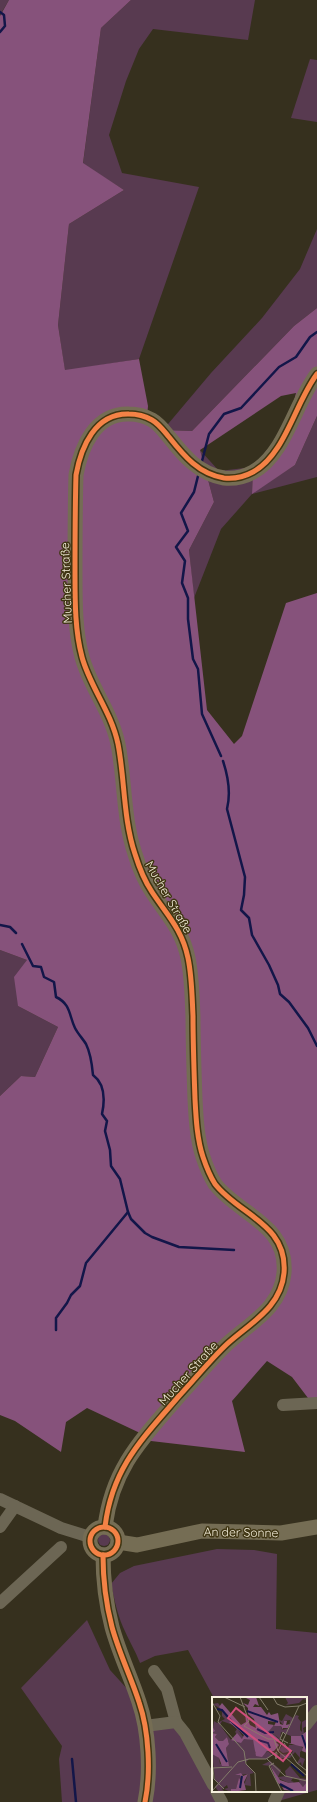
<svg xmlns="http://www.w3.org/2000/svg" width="317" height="1802" font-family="Quicksand,sans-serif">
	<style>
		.green { fill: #583a50 }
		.forest { fill: #86527b }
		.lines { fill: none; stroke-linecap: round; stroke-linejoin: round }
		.stream { stroke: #131649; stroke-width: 2.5 }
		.minor { stroke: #6c6654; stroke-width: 12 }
		.major { stroke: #756d54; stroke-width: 15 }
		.cycleway-casing { stroke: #403613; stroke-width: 8 }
		.cycleway { stroke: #f48246; stroke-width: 5 }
		.labels { text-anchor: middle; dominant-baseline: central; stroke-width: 3; stroke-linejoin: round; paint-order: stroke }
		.street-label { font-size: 12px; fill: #f6f0dd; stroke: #403613 }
		.inset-river { fill: none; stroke: #131649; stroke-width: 2 }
		.inset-road { fill: none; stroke: #837d6a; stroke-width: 1 }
		.view { fill: #cf4e7c; fill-opacity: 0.15; stroke: #cf4e7c; stroke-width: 2 }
		.inset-edge { fill: none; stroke: #f6f0dd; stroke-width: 2 }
	</style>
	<rect width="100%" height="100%" fill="#36301e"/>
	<g class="green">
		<path d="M 0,0 L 9,0 L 0,15 Z"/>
		<path d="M 131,0 L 255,0 L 248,40 L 153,29 L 139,49 L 126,81 L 109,135 L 122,173 L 199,187 L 139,359 L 65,371 L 58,325 L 69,224 L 124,190 L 83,164 L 101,28 Z"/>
		<path d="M 310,59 L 317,60 L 317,122 L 291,118 Z"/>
		<path d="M 317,229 L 317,308 L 294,326 L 192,431 L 163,430 L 211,373 L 262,318 L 300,269 Z"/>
		<path d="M 317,416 L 317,477 L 252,494 L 221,529 L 194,598 L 189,550 L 214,502 L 200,450 L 219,471 L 253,467 L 252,493 L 295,465 Z"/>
		<path d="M 0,950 L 27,960 L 18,1006 L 58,1027 L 35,1077 L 21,1076 L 0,1096 Z"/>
		<circle cx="104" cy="1540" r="6"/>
		<path d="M 217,1549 L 254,1550 L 277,1554 L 276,1629 L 317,1633 L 317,1790 L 275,1802 L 279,1791 L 306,1791 L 306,1698 L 214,1698 L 188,1650 L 155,1656 L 140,1663 C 135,1650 128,1639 123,1627 C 117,1613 114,1598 111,1584 L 120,1573 L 134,1566 Z"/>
		<path d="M 87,1620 L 110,1670 L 140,1703 L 145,1726 L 176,1722 L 222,1802 L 62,1802 L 59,1759 L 62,1746 L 21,1688 Z"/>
	</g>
	<path class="forest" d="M 9,0 L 131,0 L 101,28 L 83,163 L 124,190 L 69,224 L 58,325 L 65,370 L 139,359 L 148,406 L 147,417 L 163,430 L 192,431 L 294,326 L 317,308 L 317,416 L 295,465 L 252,494 L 253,467 L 288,425 L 296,393 L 281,396 L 200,450 L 214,502 L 189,550 L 207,710 L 234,744 L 242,736 L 286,603 L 317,593 L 317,1399 L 308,1398 L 292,1377 L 267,1361 L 232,1401 L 245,1452 L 151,1441 L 140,1433 L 87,1408 L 66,1422 L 61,1452 L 15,1421 L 0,1415 L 0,1096 L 21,1076 L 35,1077 L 58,1027 L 18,1006 L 14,977 L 27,960 L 0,950 L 0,16 Z"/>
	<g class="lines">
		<g class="stream">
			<path d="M 0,12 L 4,15 L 5,26 L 0,32"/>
			<path d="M 202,461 L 209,434 L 224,414 L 241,408 L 279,367 L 296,357 L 310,337 L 317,332"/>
			<path d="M 198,476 L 194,492 L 181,513 L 188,531 L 176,547 L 185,561 L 182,583 L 188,598 L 188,619 L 193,659 L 198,669 L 202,714 L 221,756"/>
			<path d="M 223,761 C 228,776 231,793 227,809 L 245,877 L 244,895 L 241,910 L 249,918 L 252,935 L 269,965 L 278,985 L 280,994 L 289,1002 L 308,1028 L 317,1046"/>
			<path d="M 0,925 L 10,927 L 16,933"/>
			<path d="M 22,944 L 33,966 L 41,967 L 44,977 L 54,982 L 56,997 C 71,1004 69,1016 75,1028 C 78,1034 83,1039 86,1044 C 91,1054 92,1064 93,1075 C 105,1084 105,1100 102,1114 L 107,1121 L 105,1131 L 110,1150 L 111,1166 L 120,1179 L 128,1212 L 86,1263 L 80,1286 L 71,1295 L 67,1303 L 56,1318 L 56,1330"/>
			<path d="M 128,1212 L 131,1219 L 145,1233 L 152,1237 L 179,1247 L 234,1250"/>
			<path d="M 72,1759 L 76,1802"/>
		</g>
		<g class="minor">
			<path d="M 283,1405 L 317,1403"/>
			<path d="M 0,1499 L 61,1528 L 90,1537"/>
			<path d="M 0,1527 L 15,1506"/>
			<path d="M 0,1603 L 61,1547"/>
			<path d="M 154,1671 L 167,1689 L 176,1722"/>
			<path d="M 306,1725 L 317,1711"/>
			<path d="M 145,1726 L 176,1722 L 185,1733 L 213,1785"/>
			<path d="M 216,1791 L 222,1802"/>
			<path d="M 274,1802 L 279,1791"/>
		</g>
		<g class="major">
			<circle cx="104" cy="1541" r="14"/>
			<path d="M 105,1527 C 112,1468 142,1439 179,1396 C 195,1379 210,1360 227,1344 C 250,1323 281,1308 284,1273 C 288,1224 239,1215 215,1184 C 210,1176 206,1166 203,1157 C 197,1139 196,1118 195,1099 C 194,1071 193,1044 193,1016 C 192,997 192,977 188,958 C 182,929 167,915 152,892 C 144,880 139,867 135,854 C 123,818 125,780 118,744 C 111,711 90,687 82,657 C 75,631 75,602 75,575 C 75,541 75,508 76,475 C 81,447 95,413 129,414 C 137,414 145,416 152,420 C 159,424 164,431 169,437 C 184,456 199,474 224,478 C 234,479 244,477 253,472 C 285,455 295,403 317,374"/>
			<path d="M 118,1542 L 137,1545 L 202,1531 L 281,1533 L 317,1527"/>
			<path d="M 103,1555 C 103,1579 106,1604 112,1627 C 119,1653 131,1677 139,1702 C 149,1731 151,1773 145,1802"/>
		</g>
		<defs>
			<g id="cycleway">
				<circle cx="104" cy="1541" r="14"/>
				<path d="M 105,1527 C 112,1468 142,1439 179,1396 C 195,1379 210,1360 227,1344 C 250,1323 281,1308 284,1273 C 288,1224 239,1215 215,1184 C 210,1176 206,1166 203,1157 C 197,1139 196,1118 195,1099 C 194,1071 193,1044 193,1016 C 192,997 192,977 188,958 C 182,929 167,915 152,892 C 144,880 139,867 135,854 C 123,818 125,780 118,744 C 111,711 90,687 82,657 C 75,631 75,602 75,575 C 75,541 75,508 76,475 C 81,447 95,413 129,414 C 137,414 145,416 152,420 C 159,424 164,431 169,437 C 184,456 199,474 224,478 C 234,479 244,477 253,472 C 285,455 295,403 317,374"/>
				<path d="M 103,1555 C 103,1579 106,1604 112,1627 C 119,1653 131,1677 139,1702 C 149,1731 151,1773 145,1802"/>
			</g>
		</defs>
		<use href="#cycleway" class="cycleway-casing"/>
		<use href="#cycleway" class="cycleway"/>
	</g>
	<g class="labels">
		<g class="street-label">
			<text transform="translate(66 583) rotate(-92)">Mucher Straße</text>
			<text transform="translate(169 897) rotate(60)">Mucher Straße</text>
			<text transform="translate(188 1373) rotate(-48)">Mucher Straße</text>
			<text transform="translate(241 1532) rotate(1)">An der Sonne</text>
		</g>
	</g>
	<g transform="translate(212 1697)">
		<rect width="95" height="95" fill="#36301e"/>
		<path d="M 95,0 L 95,3 L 91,2 L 87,6 L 74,8 L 76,6 L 73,0 ZM 6,6 L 32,41 L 41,43 L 44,51 L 43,56 L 52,57 L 56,54 L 60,58 L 55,62 L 37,62 L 33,66 L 42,76 L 38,77 L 39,89 L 32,88 L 36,77 L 28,78 L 29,84 L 27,82 L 24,92 L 19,95 L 12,92 L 16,91 L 15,88 L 10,92 L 13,95 L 7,95 L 3,90 L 6,86 L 3,83 L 0,56 L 7,61 L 8,67 L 16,63 L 14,51 L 17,46 L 15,40 L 11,45 L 7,44 L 3,40 L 5,37 L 0,36 L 2,24 L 5,26 L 13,22 L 10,19 L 10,13 L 1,7 ZM 10,24 L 21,28 L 25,32 L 23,35 L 30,42 L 19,43 L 8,28 ZM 74,17 L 81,21 L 84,18 L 87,19 L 86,21 L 89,25 L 88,29 L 88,33 L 90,35 L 90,25 L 95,22 L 95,29 L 91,31 L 92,36 L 88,39 L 90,42 L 86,39 L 79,39 L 69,35 L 68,42 L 57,34 L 60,29 L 69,29 L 70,33 L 77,31 L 78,23 L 72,24 L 71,28 L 67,23 L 70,24 ZM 77,48 L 87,48 L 92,52 L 88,55 L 88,60 L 93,62 L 90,70 L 89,65 L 87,67 L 85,66 L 88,61 L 83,55 L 78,61 L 68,61 L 68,57 L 79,58 L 81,54 L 71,56 L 67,53 L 70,49 L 76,51 ZM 58,64 L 69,73 L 66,80 L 74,79 L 73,74 L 78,69 L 88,81 L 95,82 L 94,89 L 91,90 L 88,87 L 87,82 L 81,81 L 79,84 L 82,85 L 79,87 L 66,81 L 59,69 L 50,68 Z" fill="#583a50" fill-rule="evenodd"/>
		<path d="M 32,0 L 44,0 L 47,9 L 43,7 L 41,10 L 49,10 L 55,18 L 57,15 L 59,18 L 66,16 L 68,27 L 71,28 L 72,24 L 75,24 L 74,28 L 78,27 L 76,31 L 71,31 L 71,33 L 69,29 L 62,29 L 64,25 L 56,24 L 56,27 L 62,28 L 57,34 L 68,43 L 64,45 L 67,48 L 62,54 L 55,54 L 50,60 L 44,59 L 41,43 L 32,42 L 29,46 L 19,43 L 25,36 L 30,42 L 32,38 L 17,25 L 21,25 L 7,10 L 10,6 L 29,28 L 34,25 L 33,16 L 38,28 L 44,31 L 42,22 L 36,17 L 36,11 L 31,6 L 36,8 L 38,3 ZM 0,29 L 3,34 L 0,36 L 5,37 L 3,40 L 7,44 L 11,44 L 15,40 L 16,43 L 17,47 L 14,51 L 17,69 L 10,69 L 7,61 L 0,57 ZM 95,34 L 95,56 L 90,54 L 91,50 L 76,46 L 79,46 L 79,39 L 88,39 ZM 58,68 L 68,83 L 77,86 L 87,85 L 91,90 L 95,85 L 95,95 L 72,93 L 70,90 L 74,91 L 66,86 L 68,92 ZM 29,76 L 31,79 L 36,77 L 32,85 L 34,93 L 19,95 L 19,92 L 24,92 L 27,81 L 29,84 L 29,82 L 28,78 L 23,78 Z" fill="#86527b"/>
		<path class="inset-river" d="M 5,12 L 10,13 L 22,27M 35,14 L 66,25M 22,27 L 36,40M 45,32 L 53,36 L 62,35M 90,38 L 95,53M 46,43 L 56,46 L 58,51M 4,47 L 15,65M 79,67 L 92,79M 68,87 L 81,94M 28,91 L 30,79"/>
		<path class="inset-road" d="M 12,0 L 33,10M 28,0 L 37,24 L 32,29 L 56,42 L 62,42 L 66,54M 47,0 L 56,13M 61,0 L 65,7 L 73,10 L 87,9M 0,5 L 8,19 L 6,25 L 32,54 L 34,67 L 43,76 L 44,95M 74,38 L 71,35 L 68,42 L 76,46M 72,46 L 85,66 L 95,74M 66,54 L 87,9 L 95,6M 66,54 L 95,79M 63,56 L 64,62 L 65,56M 55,62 L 73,79M 62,66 L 57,69 L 70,95M 0,71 L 20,70M 1,71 L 2,82 L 12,92M 73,79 L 95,84M 0,94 L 26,65 L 37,62 L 54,62 L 65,55"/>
		<path class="view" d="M 24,11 L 79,54 L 71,64 L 16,21 Z"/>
		<rect width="95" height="95" class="inset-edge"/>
	</g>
</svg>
